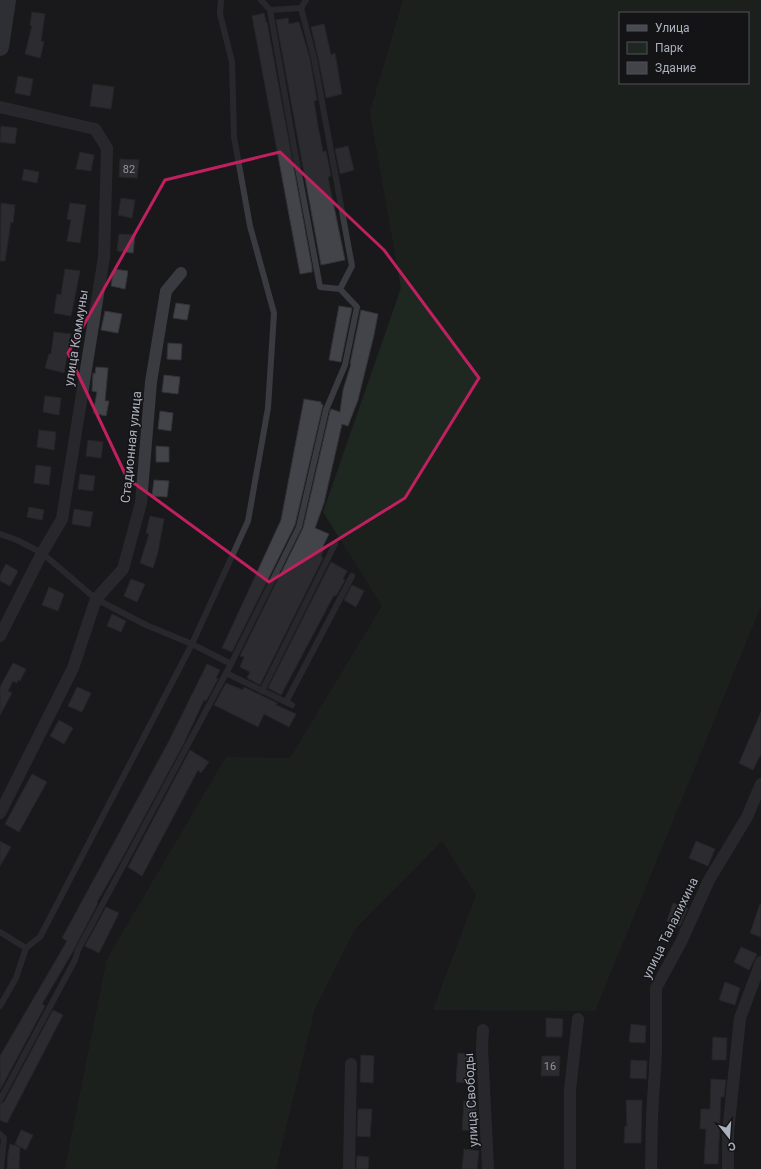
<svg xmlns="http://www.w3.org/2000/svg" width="761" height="1169" font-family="Roboto,sans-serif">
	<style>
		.green { fill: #1e2820; fill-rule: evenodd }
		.building { fill: #434449; stroke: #333338 }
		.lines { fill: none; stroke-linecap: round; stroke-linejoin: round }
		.lane { stroke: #3a3b41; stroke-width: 6 }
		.street { stroke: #3a3b41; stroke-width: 12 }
		.secondary { stroke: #484a52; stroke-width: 18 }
		.marked { fill: none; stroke: #c12060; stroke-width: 3; stroke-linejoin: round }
		.labels { text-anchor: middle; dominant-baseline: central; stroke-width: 3; stroke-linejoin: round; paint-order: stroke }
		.number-label { font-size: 11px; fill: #9195a0 }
		.street-label { font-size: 13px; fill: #abb0bd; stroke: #141417 }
	</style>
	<rect width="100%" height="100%" fill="#19191c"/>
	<path class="green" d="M 403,0 L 761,0 L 761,606 L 595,1011 L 433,1010 L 476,895 L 442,841 L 355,929 L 315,1008 L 276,1169 L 65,1169 L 107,959 L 226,757 L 290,758 L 382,606 L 323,512 L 401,288 L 370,112 ZM 620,13 L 748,13 L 748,83 L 620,83 Z"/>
	<g class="building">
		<path d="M 32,12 L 45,14 L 41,41 L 44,42 L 40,58 L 25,54 L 32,26 L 30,25 Z"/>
		<path d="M 264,13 L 266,22 L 267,22 L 312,267 L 312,272 L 300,274 L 252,16 Z"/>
		<path d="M 288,18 L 289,24 L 299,22 L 310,59 L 317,100 L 314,101 L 318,126 L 323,152 L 326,151 L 331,176 L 328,177 L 345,260 L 321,265 L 276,20 Z"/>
		<path d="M 324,24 L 331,55 L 335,53 L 342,94 L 326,98 L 318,57 L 311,27 Z"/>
		<path d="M 18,76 L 33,79 L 30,96 L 15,93 Z"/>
		<path d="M 93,84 L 114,87 L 111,109 L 90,106 Z"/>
		<path d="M 1,126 L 17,128 L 15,144 L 0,142 Z"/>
		<path d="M 348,146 L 354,170 L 340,174 L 335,149 Z"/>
		<path d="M 80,152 L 94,155 L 91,171 L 76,169 Z"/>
		<path d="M 120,159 L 139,160 L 137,178 L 119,177 Z"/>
		<path d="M 24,169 L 39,172 L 37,183 L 22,180 Z"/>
		<path d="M 121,198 L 135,200 L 132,218 L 118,215 Z"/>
		<path d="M 1,203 L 15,205 L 13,223 L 11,222 L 5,261 L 0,261 Z"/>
		<path d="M 70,203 L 86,205 L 80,243 L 67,241 L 71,220 L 67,219 Z"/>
		<path d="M 119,234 L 135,235 L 133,253 L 117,251 Z"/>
		<path d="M 65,269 L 80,271 L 71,316 L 54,313 L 57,294 L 61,295 Z"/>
		<path d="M 114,269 L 128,271 L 125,289 L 111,286 Z"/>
		<path d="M 176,303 L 190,305 L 187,320 L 173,318 Z"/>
		<path d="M 339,306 L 352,308 L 341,362 L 329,360 Z"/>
		<path d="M 361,310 L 378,314 L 374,335 L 358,400 L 348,426 L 342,424 L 324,503 L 315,528 L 329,534 L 323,546 L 325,548 L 321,556 L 323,558 L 260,685 L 247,678 L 250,672 L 240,667 L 244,657 L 240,656 L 303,528 L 330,411 L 331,409 L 340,412 L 343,390 L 351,364 L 350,364 Z"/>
		<path d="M 105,311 L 122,314 L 118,333 L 101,330 Z"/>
		<path d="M 54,332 L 71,334 L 64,373 L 45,368 L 49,354 L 51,354 Z"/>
		<path d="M 168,343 L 182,344 L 181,360 L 167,359 Z"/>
		<path d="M 96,367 L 108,368 L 105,401 L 109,401 L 106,416 L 93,413 L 97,392 L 92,391 L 93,373 L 95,374 Z"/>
		<path d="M 164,375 L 180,377 L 178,394 L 162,392 Z"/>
		<path d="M 45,396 L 61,398 L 59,415 L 43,412 Z"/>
		<path d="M 304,399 L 321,402 L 321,404 L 323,405 L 295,525 L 232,652 L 222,648 L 281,520 Z"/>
		<path d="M 160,411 L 173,413 L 171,431 L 158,429 Z"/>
		<path d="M 39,430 L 56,432 L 54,450 L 37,447 Z"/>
		<path d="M 88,440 L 103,442 L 101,458 L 86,456 Z"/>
		<path d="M 156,446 L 169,447 L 169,462 L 156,462 Z"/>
		<path d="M 36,465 L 51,467 L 49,485 L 34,483 Z"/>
		<path d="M 80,474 L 95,476 L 93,491 L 78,489 Z"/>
		<path d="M 154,480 L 169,481 L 167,497 L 152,496 Z"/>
		<path d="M 29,507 L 44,510 L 42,520 L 27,517 Z"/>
		<path d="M 74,509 L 93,512 L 90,527 L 72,524 Z"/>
		<path d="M 150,516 L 164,519 L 158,552 L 153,568 L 140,563 L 149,534 L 146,533 Z"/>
		<path d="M 331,562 L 347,571 L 343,579 L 345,580 L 336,596 L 334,595 L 281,695 L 268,688 Z"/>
		<path d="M 6,564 L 18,571 L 10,586 L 0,581 L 0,575 Z"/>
		<path d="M 131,579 L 145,584 L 137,602 L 124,596 Z"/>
		<path d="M 352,585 L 364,591 L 356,607 L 344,600 Z"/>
		<path d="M 49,587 L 64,594 L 58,611 L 42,605 Z"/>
		<path d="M 112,614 L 126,621 L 121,632 L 107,626 Z"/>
		<path d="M 13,663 L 26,669 L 20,681 L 18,680 L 17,683 L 13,681 L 8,691 L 12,693 L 0,715 L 0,687 Z"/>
		<path d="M 207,664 L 220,670 L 216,678 L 218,679 L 206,701 L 204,700 L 183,745 L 120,862 L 97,902 L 98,903 L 72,953 L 42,1004 L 45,1006 L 0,1090 L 0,1056 L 67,941 L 62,938 L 169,741 Z"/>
		<path d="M 226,683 L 243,690 L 244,687 L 277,703 L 276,705 L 296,714 L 289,727 L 264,714 L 258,727 L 214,705 Z"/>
		<path d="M 77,687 L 91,693 L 82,712 L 68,706 Z"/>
		<path d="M 761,712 L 761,754 L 753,770 L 739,763 Z"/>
		<path d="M 59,720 L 73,728 L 64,744 L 50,736 Z"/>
		<path d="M 190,750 L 209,762 L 201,773 L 198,770 L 142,876 L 128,867 Z"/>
		<path d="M 32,774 L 47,782 L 19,832 L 5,824 Z"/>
		<path d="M 0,841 L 11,847 L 0,866 Z"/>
		<path d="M 696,841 L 715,849 L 708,866 L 689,858 Z"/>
		<path d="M 673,903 L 688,908 L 680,926 L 667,921 Z"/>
		<path d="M 760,904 L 761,904 L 761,937 L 750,933 Z"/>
		<path d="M 106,907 L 119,913 L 99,953 L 85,946 Z"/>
		<path d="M 741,947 L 757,954 L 749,970 L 734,962 Z"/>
		<path d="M 725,982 L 740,988 L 735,1005 L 719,1000 Z"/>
		<path d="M 53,1010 L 63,1015 L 7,1123 L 0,1120 L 0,1104 L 4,1102 Z"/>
		<path d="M 546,1018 L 563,1019 L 562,1037 L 546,1037 Z"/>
		<path d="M 631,1024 L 646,1026 L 645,1043 L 629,1042 Z"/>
		<path d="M 713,1037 L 727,1038 L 726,1060 L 712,1060 Z"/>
		<path d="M 458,1053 L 473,1054 L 470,1083 L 456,1082 Z"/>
		<path d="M 361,1055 L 374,1056 L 373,1083 L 360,1082 Z"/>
		<path d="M 542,1056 L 560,1056 L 559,1076 L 541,1076 Z"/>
		<path d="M 631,1060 L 647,1061 L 646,1079 L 630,1078 Z"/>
		<path d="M 711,1079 L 726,1080 L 724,1097 L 721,1097 L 718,1164 L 704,1164 L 706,1129 L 700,1129 L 701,1109 L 710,1109 Z"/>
		<path d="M 626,1100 L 642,1100 L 641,1143 L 624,1143 L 625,1126 L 627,1126 Z"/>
		<path d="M 464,1101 L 477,1102 L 476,1131 L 462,1130 Z"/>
		<path d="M 358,1109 L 372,1109 L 370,1137 L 357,1136 Z"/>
		<path d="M 21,1130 L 33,1135 L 26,1150 L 20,1147 L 19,1169 L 7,1169 L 8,1154 L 10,1144 L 20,1147 L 15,1144 Z"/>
		<path d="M 464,1149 L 479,1151 L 477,1169 L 462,1169 Z"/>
		<path d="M 357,1156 L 369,1157 L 368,1169 L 356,1169 Z"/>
	</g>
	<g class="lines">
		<g class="lane">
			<path d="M 301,8 L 306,0"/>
			<path d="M 270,10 L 294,147 L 320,287 L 340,289"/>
			<path d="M 0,534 L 17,540 L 42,553 L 96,599 L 146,625 L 192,644 L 231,664"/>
			<path d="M 226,673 L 292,705"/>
			<path d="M 262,691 L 335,544"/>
			<path d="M 286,702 L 352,576"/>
			<path d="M 0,932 L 26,948"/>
			<path d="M 0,1006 L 16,978 L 26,948 L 40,937 L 192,644 L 248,521 L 268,408 L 274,313 L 250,226 L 234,137 L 232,62 L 220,14 L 221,0"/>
			<path d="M 0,1100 L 75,960 L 78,950 L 231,664 L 299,527 L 326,410 L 345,365 L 357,307 L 340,289 L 352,266 L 314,58 L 301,8 L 270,10 L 261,0"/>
			<path d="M 0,1134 L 4,1138 L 1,1169"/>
		</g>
		<g class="street">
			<path d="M 0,107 L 95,129 L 107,148 L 104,257 L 62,519 L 42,553 L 0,636"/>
			<path d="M 0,813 L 73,668 L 96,599 L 123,569 L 141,503 L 151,382 L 166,291 L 181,273"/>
			<path d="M 483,1030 L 482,1049 L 488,1169"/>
			<path d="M 349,1169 L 351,1064"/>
			<path d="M 570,1169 L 570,1090 L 578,1019"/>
			<path d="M 651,1169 L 652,1116 L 656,1052 L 656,988 L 681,942 L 709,880 L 747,817 L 761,784"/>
			<path d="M 728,1169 L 728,1132 L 740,1018 L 761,962"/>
		</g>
		<path class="secondary" d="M 0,47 L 7,0"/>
	</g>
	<path d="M0 0H761V1169H0ZM 280,152 L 384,250 L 479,378 L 405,498 L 269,582 L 127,478 L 68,353 L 165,180 Z" fill="#19191c" fill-opacity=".55" fill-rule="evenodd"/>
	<path class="marked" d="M 280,152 L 384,250 L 479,378 L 405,498 L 269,582 L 127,478 L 68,353 L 165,180 Z"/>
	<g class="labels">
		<g class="number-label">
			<text x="129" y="169">82</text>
			<text x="550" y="1066">16</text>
		</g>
		<g class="street-label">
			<text transform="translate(76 338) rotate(-81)">улица Коммуны</text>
			<text transform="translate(131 447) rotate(-84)">Стадионная улица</text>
			<text transform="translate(670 928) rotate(-64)">улица Талалихина</text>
			<text transform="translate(471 1100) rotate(-93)">улица Свободы</text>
		</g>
	</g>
	<rect x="619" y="12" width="130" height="72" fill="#141417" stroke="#505259"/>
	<rect x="627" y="25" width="20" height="6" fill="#484a52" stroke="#505259"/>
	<text x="655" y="32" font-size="12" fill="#abb0bd">Улица</text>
	<rect x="627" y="42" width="20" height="12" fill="#1e2820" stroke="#505259"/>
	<text x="655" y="52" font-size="12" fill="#abb0bd">Парк</text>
	<rect x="627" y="62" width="20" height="12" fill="#434449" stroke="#505259"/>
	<text x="655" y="72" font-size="12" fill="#abb0bd">Здание</text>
	<g transform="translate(729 1137) rotate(163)" stroke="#141417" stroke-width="3" paint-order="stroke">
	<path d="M0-3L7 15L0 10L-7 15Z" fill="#abb0bd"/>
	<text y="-6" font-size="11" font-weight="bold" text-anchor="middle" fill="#abb0bd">С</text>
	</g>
</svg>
